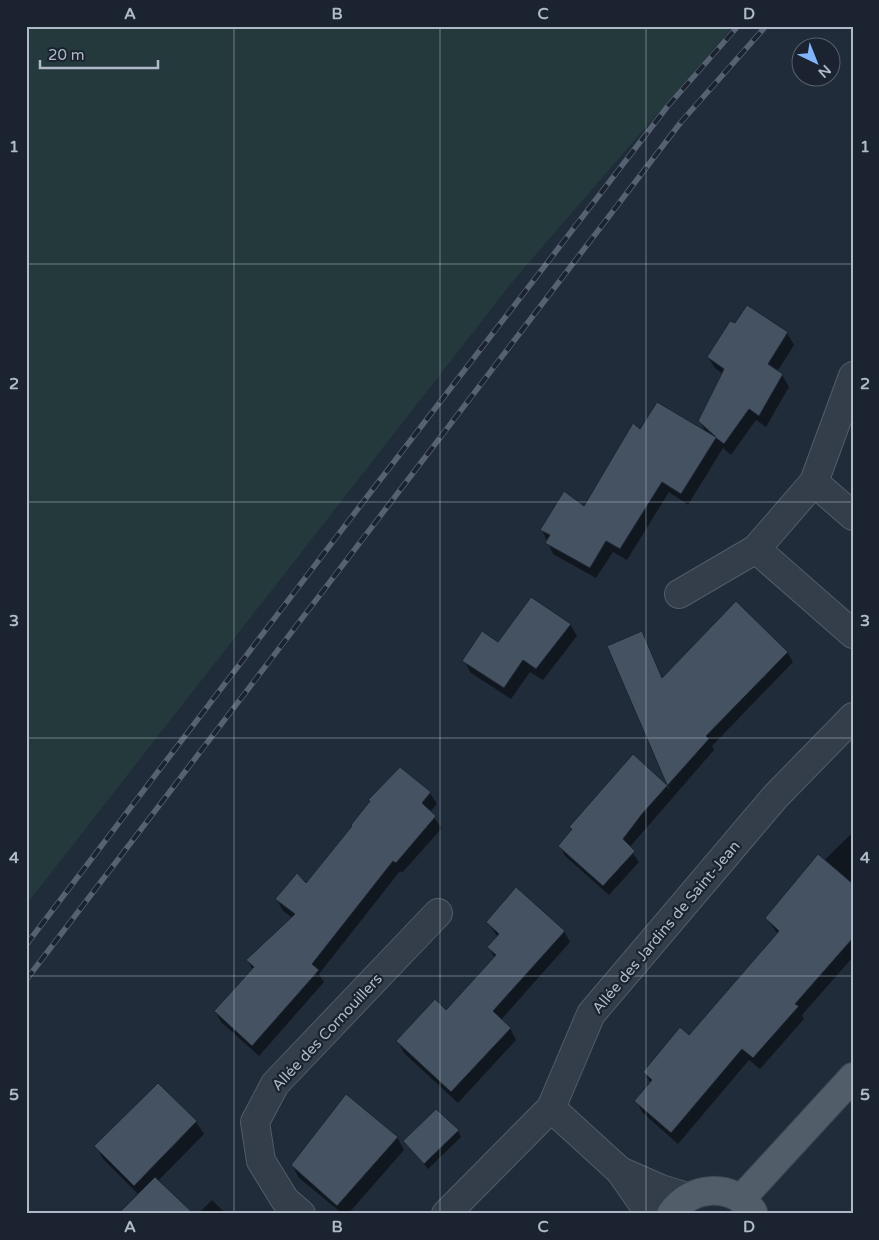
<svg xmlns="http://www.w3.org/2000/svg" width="879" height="1240" font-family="'Varela Round',sans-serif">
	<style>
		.green { fill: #23393b }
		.shadow { fill: #0007 }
		.building { fill: #445262; stroke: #1c2531 }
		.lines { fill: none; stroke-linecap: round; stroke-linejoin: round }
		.minor-casing { stroke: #525c68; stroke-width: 30 }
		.major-casing { stroke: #3e4754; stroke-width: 30 }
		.minor { stroke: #343e4a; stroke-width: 28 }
		.major { stroke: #525d6a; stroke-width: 28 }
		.rail-casing { stroke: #566272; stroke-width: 5.5 }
		.rail { stroke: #1a232f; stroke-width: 4; stroke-dasharray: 11; stroke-linecap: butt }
		.grid { fill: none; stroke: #afb9c7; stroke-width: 1; stroke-opacity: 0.55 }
		.labels { text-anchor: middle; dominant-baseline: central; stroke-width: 4.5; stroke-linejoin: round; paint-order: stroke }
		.street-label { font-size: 15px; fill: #afb9c7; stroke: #1a232f }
		.neatline { fill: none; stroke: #afb9c7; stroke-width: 2 }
		.grid-label { font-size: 16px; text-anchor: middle; font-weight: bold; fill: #afb9c7 }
	</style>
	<rect width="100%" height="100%" fill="#212c3a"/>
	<path class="green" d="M 26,26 L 733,26 L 514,280 L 26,905 Z"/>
	<g class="shadow">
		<path d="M 747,307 L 787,333 L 794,345 L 777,372 L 782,375 L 789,387 L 766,427 L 756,420 L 731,455 L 723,448 L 688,505 L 669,492 L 627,560 L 613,552 L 596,578 L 553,554 L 542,530 L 584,508 L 640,431 L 706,432 L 699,421 L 723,374 L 715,368 L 708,357 Z"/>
		<path d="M 570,624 L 577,636 L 543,680 L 530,672 L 511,699 L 471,673 L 464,661 L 498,644 Z"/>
		<path d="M 641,632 L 663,679 L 787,652 L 793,662 L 712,746 L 714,750 L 629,848 L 639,862 L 609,895 L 565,856 L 560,846 L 572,830 L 571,827 L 633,756 L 670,790 L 608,646 Z"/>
		<path d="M 400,768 L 430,793 L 437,804 L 430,812 L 442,828 L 402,873 L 400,871 L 319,974 L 324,982 L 259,1056 L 221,1022 L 215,1011 L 253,970 L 247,960 L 293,918 L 283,911 L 277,900 L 306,885 Z"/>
		<path d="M 853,832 L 853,957 L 802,1015 L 804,1019 L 760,1069 L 749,1060 L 678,1144 L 643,1113 L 636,1101 L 651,1084 L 644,1072 L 689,1036 L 778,934 L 766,918 Z"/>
		<path d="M 487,922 L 564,931 L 570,942 L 501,1020 L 510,1028 L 516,1040 L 458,1103 L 404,1053 L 398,1042 L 446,1012 L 495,958 L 489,948 L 498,937 Z"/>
		<path d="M 158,1085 L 196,1122 L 204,1134 L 157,1182 L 139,1195 L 103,1159 L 96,1146 Z"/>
		<path d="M 458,1131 L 461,1137 L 428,1169 L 405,1141 Z"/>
		<path d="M 397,1137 L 404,1150 L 348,1214 L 343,1214 L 299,1178 L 292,1165 Z"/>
		<path d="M 212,1200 L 226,1214 L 198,1214 Z"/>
	</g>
	<g class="building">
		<path d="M 747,305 L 788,332 L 768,364 L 783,374 L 759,416 L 749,409 L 724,444 L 716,438 L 681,494 L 662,482 L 620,549 L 606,541 L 590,568 L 545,543 L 550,535 L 540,530 L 564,491 L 584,506 L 633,423 L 640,429 L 657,402 L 716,437 L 698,421 L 724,369 L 707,357 L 730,321 L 735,323 Z"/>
		<path d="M 531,597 L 571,624 L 536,669 L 523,660 L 504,688 L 462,661 L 482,631 L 498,642 Z"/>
		<path d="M 736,601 L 788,652 L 706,736 L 709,739 L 642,814 L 623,839 L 635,851 L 603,886 L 558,846 L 572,829 L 569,827 L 633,754 L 667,785 L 607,646 L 642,631 L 662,678 Z"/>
		<path d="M 400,767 L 431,792 L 422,803 L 436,816 L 396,863 L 393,861 L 312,964 L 319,970 L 252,1046 L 214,1011 L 254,967 L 246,960 L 295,914 L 275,899 L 297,873 L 306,883 L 352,826 L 351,825 L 370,801 L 368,800 Z"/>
		<path d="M 818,854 L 853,884 L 853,938 L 795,1004 L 799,1006 L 753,1058 L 742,1049 L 671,1133 L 634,1101 L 652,1080 L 643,1072 L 680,1027 L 689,1035 L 779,931 L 765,918 Z"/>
		<path d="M 516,887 L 565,931 L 493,1011 L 511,1028 L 451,1092 L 396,1041 L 435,999 L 446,1010 L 496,955 L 487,947 L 499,934 L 486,922 Z"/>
		<path d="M 158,1083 L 197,1121 L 134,1186 L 94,1146 Z"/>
		<path d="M 346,1094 L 398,1137 L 337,1206 L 291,1165 Z"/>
		<path d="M 436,1109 L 459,1130 L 424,1164 L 403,1141 Z"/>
		<path d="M 155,1177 L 194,1214 L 118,1214 Z"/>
	</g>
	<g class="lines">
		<defs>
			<g id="minor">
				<path d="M 814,482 L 853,516"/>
				<path d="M 756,549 L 853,634"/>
				<path d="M 679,594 L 756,549 L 814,482 L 853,376"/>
				<path d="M 620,1171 L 551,1108 L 591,1014 L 775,797 L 853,717"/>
				<path d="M 301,1214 L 285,1200 L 261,1161 L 255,1122 L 275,1084 L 438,913"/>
				<path d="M 446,1214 L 551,1108"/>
				<path d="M 650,1214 L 620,1171 L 661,1189 L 687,1197"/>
			</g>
			<g id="major">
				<path d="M 741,1199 L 853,1077"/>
				<path d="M 671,1214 C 690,1185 733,1182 753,1212"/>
			</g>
		</defs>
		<use href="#minor" class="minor-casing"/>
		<use href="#major" class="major-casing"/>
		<use href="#minor" class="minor"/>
		<use href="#major" class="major"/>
		<defs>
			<g id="rail">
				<path d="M 26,945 L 360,506 L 667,107 L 738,26"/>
				<path d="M 26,980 L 681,122 L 766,26"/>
			</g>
		</defs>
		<use href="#rail" class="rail-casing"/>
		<use href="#rail" class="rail"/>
	</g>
	<path class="grid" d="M 234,26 L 234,1214M 440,26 L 440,1214M 646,26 L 646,1214M 26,264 L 853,264M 26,502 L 853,502M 26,738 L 853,738M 26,976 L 853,976"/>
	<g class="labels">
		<g class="street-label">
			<text transform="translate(666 927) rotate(-50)">Allée des Jardins de Saint-Jean</text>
			<text transform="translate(327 1032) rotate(-47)">Allée des Cornouillers</text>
		</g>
	</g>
	<rect width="879" height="1240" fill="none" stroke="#1a232f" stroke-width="55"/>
	<g transform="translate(816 62) rotate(137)"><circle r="24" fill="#1a232f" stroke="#565f6c"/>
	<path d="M0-4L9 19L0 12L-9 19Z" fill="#80b4fb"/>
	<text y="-8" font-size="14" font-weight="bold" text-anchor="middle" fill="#afb9c7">N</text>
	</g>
	<path d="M40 60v8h118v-8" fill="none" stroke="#afb9c7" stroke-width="2.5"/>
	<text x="48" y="60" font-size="15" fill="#afb9c7" stroke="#1a232f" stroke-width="4" paint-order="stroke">20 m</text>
	<rect x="28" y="28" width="824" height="1184" class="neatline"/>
	<g class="grid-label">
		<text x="130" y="19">A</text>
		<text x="337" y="19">B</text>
		<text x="543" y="19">C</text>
		<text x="749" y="19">D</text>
		<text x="14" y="152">1</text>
		<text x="865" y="152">1</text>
		<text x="14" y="389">2</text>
		<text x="865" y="389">2</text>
		<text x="14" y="626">3</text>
		<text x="865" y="626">3</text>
		<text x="14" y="863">4</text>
		<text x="865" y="863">4</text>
		<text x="14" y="1100">5</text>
		<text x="865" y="1100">5</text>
		<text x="130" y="1232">A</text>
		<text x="337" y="1232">B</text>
		<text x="543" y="1232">C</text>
		<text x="749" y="1232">D</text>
	</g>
</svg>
